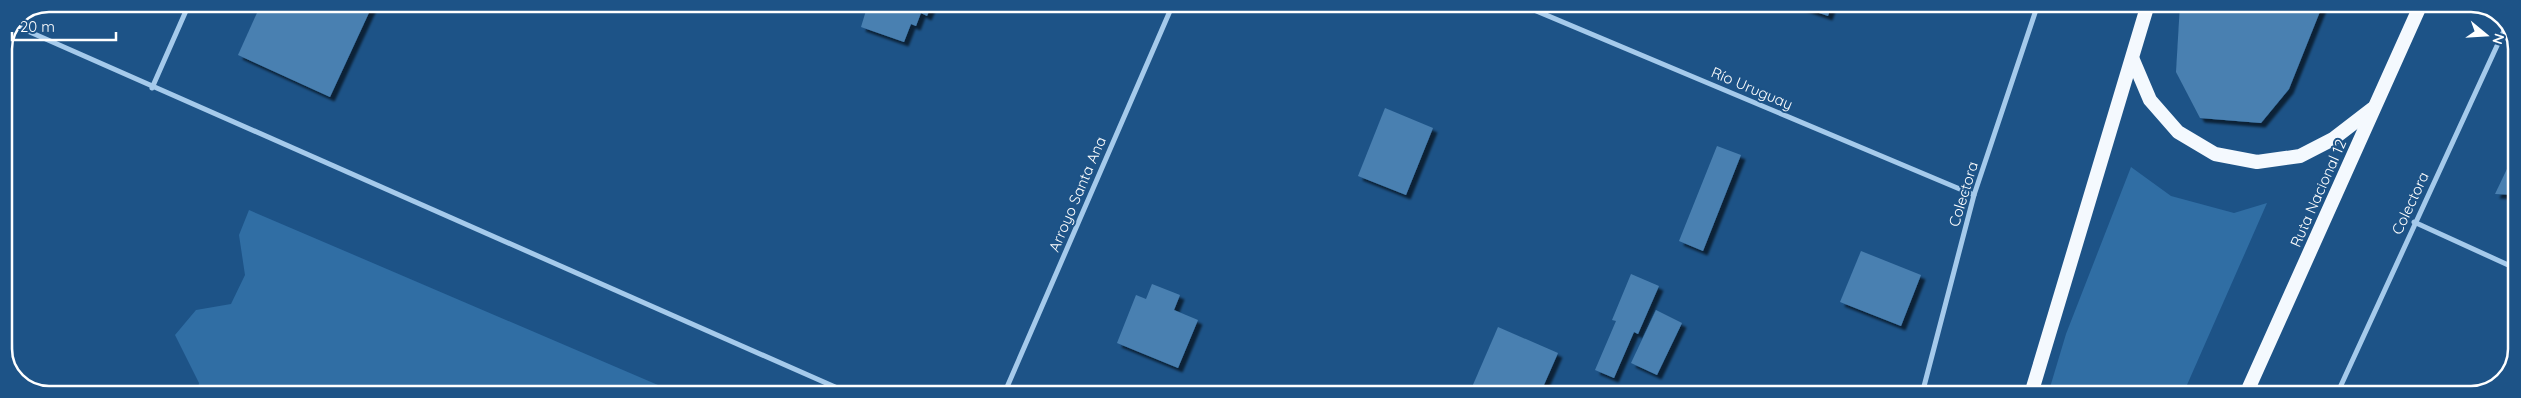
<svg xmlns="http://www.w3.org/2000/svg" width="2521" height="398" font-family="Quicksand,sans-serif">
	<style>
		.green { fill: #306ea4 }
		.building { fill: #4a80b1; filter: url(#shadow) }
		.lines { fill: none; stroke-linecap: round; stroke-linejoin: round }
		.minor { stroke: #a5caeb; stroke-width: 5 }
		.trunk { stroke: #f4f9fe; stroke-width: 14 }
		.labels { text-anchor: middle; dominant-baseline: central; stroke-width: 4; stroke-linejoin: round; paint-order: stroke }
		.street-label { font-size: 15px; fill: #fff; stroke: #1d5387 }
		.rim { fill: none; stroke: #fff; stroke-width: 2.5 }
	</style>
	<defs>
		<filter id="shadow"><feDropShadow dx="4.5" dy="4.5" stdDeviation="1" flood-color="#0009"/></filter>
	</defs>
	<rect width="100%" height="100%" fill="#1d5387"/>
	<g class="green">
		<path d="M 2131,167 L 2171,196 L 2234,213 L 2267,203 L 2183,394 L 2048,394 L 2066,334 Z"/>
		<path d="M 249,210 L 679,394 L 197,394 L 199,383 L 175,335 L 196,310 L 231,304 L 245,275 L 239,235 Z"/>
		<path d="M 4,322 L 12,329 L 15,366 L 34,389 L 17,381 L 4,354 Z"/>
	</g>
	<g class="building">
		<path d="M 261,4 L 373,4 L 330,97 L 238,55 Z"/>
		<path d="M 868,4 L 932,4 L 927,16 L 921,13 L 916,26 L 911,24 L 904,42 L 861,27 Z"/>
		<path d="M 1793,4 L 1832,4 L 1828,16 Z"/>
		<path d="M 2180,4 L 2323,4 L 2289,89 L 2261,123 L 2200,118 L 2176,72 Z"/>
		<path d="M 1385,108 L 1433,128 L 1406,195 L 1358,176 Z"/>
		<path d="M 1717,146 L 1741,155 L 1703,251 L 1679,241 Z"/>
		<path d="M 2517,148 L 2517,195 L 2495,194 Z"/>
		<path d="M 1861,251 L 1921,275 L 1901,326 L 1840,302 Z"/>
		<path d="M 1631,274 L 1659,286 L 1638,334 L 1634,332 L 1614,378 L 1595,370 L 1616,321 L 1612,320 Z"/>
		<path d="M 1152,284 L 1180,295 L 1174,310 L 1198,320 L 1178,368 L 1117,343 L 1136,295 L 1146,299 Z"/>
		<path d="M 1656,310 L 1682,323 L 1657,375 L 1631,363 Z"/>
		<path d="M 1498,327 L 1558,353 L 1540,394 L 1469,394 Z"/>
	</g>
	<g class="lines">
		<g class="minor">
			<path d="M 1520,4 L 1974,195"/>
			<path d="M 14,25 L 851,394"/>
			<path d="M 152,88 L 189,4"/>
			<path d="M 2414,222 L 2517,269"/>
			<path d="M 1004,394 L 1173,4"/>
			<path d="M 1922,394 L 1974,195 L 2038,4"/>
			<path d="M 2337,394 L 2507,24"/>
		</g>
		<g class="trunk">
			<path d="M 2133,60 L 2150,100 L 2178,132 L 2215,154 L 2257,162 L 2300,156 L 2333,139 L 2372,109"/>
			<path d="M 2031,394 L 2148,4"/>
			<path d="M 2246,394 L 2421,4"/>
		</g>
	</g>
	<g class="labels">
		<g class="street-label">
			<text transform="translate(1752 88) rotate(23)">Río Uruguay</text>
			<text transform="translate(2318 193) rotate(-66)">Ruta Nacional 12</text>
			<text transform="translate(1077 194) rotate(-67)">Arroyo Santa Ana</text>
			<text transform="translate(1963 194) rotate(-73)">Colectora</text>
			<text transform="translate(2410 203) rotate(-65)">Colectora</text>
		</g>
	</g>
	<path d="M0 0H2521V398H0ZM49 12H2471A37 37 0 0 1 2508 49V349A37 37 0 0 1 2471 386H49A37 37 0 0 1 12 349V49A37 37 0 0 1 49 12Z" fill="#1d5387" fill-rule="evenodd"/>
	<path class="rim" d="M49 12H2471A37 37 0 0 1 2508 49V349A37 37 0 0 1 2471 386H49A37 37 0 0 1 12 349V49A37 37 0 0 1 49 12Z"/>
	<g transform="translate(2486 35) rotate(108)" stroke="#1d5387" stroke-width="4" paint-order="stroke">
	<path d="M0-4L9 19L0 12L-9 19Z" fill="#ffffff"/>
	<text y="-8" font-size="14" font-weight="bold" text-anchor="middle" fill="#ffffff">N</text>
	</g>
	<path d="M12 32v8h104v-8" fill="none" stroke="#ffffff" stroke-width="2.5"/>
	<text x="20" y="32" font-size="15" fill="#ffffff" stroke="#1d5387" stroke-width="4" paint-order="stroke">20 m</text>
</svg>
